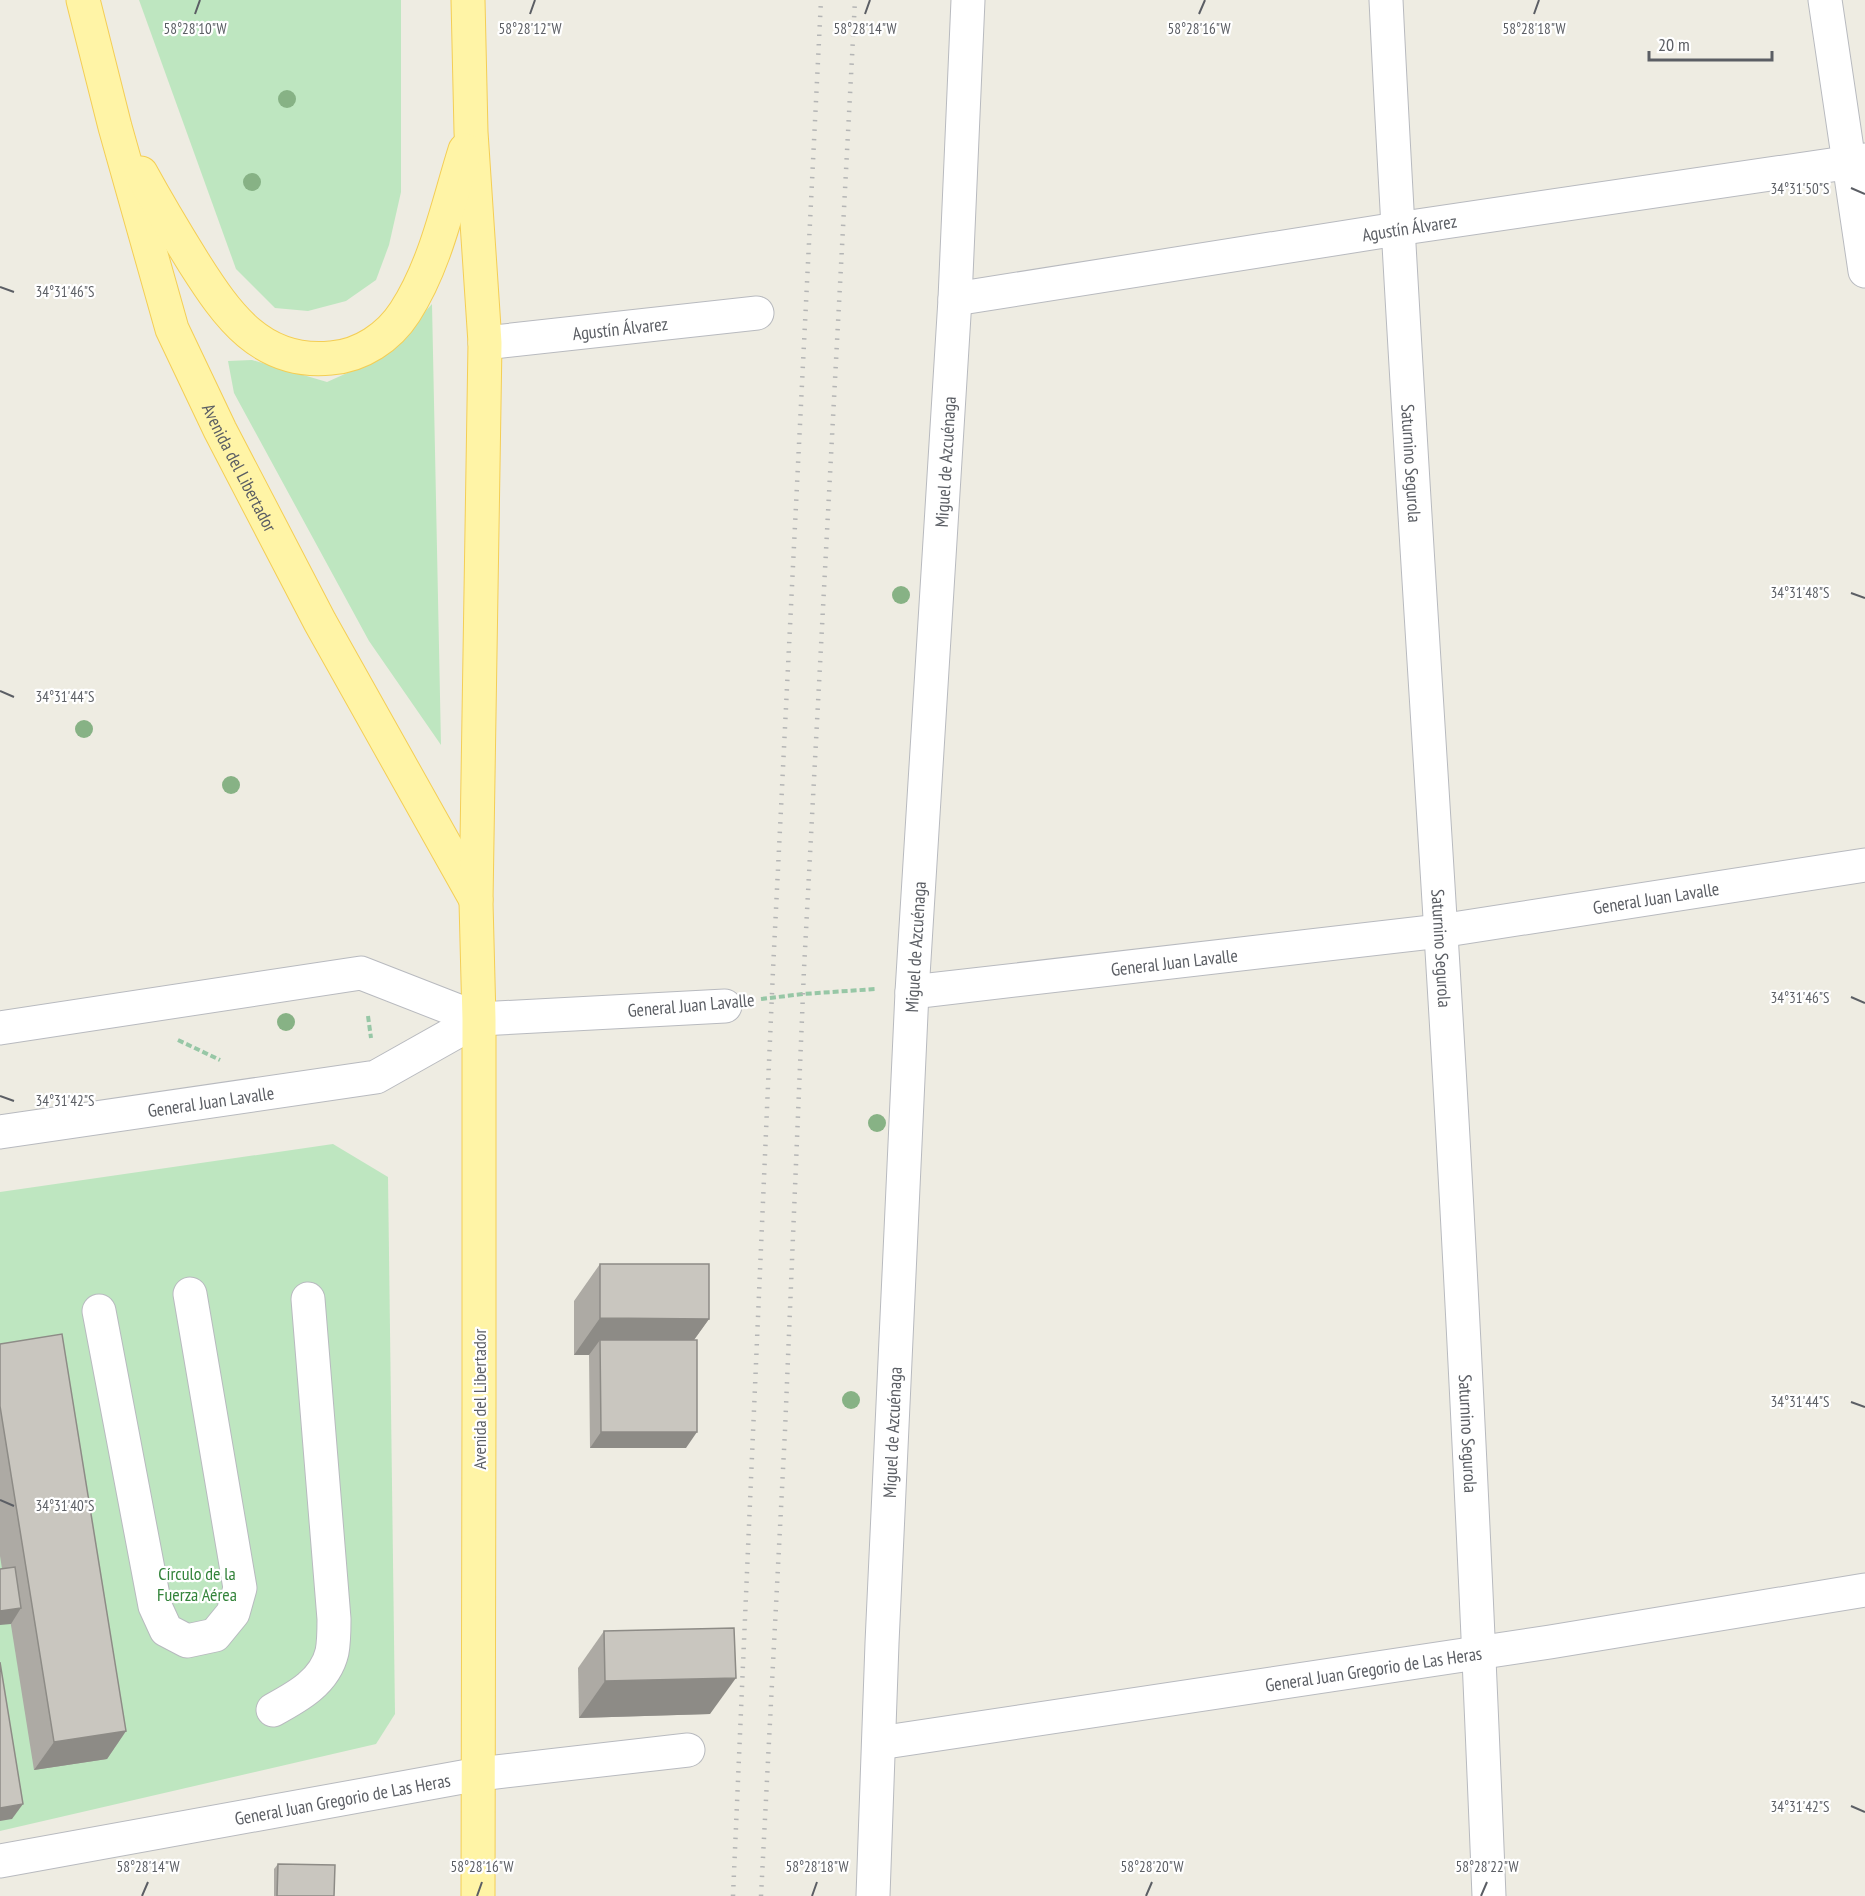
<svg xmlns="http://www.w3.org/2000/svg" width="1865" height="1896" font-family="'PT Sans Narrow',sans-serif">
	<style>
		.green { fill: #bee6c0 }
		.lines { fill: none; stroke-linecap: round; stroke-linejoin: round }
		.minor-casing { stroke: #b8babf; stroke-width: 35 }
		.major-casing { stroke: #f4ce55; stroke-width: 35 }
		.path { stroke: #97c7a6; stroke-width: 4; stroke-dasharray: 6 3; stroke-linecap: butt }
		.minor { stroke: #fff; stroke-width: 33 }
		.major { stroke: #fff4a6; stroke-width: 33 }
		.rail { stroke: #b4b5b5; stroke-width: 4.5; stroke-dasharray: 1.5 8; stroke-linecap: butt }
		.tree { fill: #87b285 }
		.wall { fill: #adaaa4 }
		.shaded-wall { fill: #8d8b86 }
		.building { fill: #c9c6bf; stroke: #8d8b86; stroke-width: 1.5 }
		.ticks { fill: none; stroke: #5b5e64; stroke-width: 2 }
		.labels { text-anchor: middle; dominant-baseline: central; stroke-width: 4.5; stroke-linejoin: round; paint-order: stroke }
		.street-label { font-size: 18px; fill: #5b5e64; stroke: #fff }
		.park-label { font-size: 18px; fill: #328339; stroke: #fff }
		.ticks-label { font-size: 15px; text-anchor: middle; fill: #5b5e64; stroke: #fff; stroke-width: 4.5; stroke-linejoin: round; paint-order: stroke }
	</style>
	<rect width="100%" height="100%" fill="#eeece2"/>
	<g class="green">
		<path d="M 139,0 L 401,0 L 401,192 L 389,245 L 376,280 L 346,301 L 308,311 L 275,308 L 236,269 Z"/>
		<path d="M 432,304 L 441,745 L 369,641 L 234,393 L 228,361 L 252,360 L 327,382 L 385,356 Z"/>
		<path d="M 333,1144 L 388,1177 L 395,1714 L 376,1744 L 0,1831 L 0,1192 Z"/>
	</g>
	<g class="lines">
		<defs>
			<g id="minor">
				<path id="s1" d="M 1386,0 C 1402,334 1425,667 1445,1000 C 1463,1299 1477,1597 1489,1896"/>
				<path d="M 1825,0 L 1865,271"/>
				<path id="s2" d="M 955,299 L 1397,229 L 1865,160"/>
				<path id="s3" d="M 485,343 L 757,313"/>
				<path id="s4" d="M 912,992 L 1440,931 L 1865,865"/>
				<path d="M 0,1028 L 361,973 L 479,1019 L 725,1006"/>
				<path id="s5" d="M 0,1132 L 376,1077 L 479,1019"/>
				<path d="M 99,1311 L 155,1606 L 166,1630 L 187,1641 L 215,1635 L 233,1613 L 240,1588 L 190,1294"/>
				<path d="M 273,1710 C 297,1697 325,1682 332,1652 C 334,1642 334,1630 334,1619 L 308,1299"/>
				<path id="s6" d="M 879,1743 L 1550,1642 L 1865,1590"/>
				<path id="s7" d="M 0,1861 L 479,1774 L 688,1750"/>
				<path id="s8" d="M 873,1896 L 882,1643 L 912,992 L 955,299 L 968,0"/>
			</g>
			<g id="major">
				<path id="s9" d="M 83,0 L 115,127 L 172,329 L 220,430 L 320,622 L 476,900"/>
				<path d="M 468,0 L 471,132 L 485,343 L 476,902 L 479,1019 L 479,1398 L 478,1896"/>
				<path d="M 141,173 C 158,204 176,234 194,263 C 227,315 261,365 331,358 C 361,356 389,337 405,312 C 436,264 448,204 465,150"/>
			</g>
		</defs>
		<use href="#minor" class="minor-casing"/>
		<use href="#major" class="major-casing"/>
		<g class="path">
			<path d="M 761,999 L 803,994 L 876,989"/>
			<path d="M 368,1016 L 371,1038"/>
			<path d="M 178,1040 L 220,1060"/>
		</g>
		<use href="#minor" class="minor"/>
		<use href="#major" class="major"/>
		<g class="rail">
			<path d="M 733,1896 L 773,970 L 821,0"/>
			<path d="M 761,1896 L 785,1431 L 804,969 L 855,0"/>
		</g>
	</g>
	<g class="tree">
		<circle cx="287" cy="99" r="9"/>
		<circle cx="252" cy="182" r="9"/>
		<circle cx="901" cy="595" r="9"/>
		<circle cx="84" cy="729" r="9"/>
		<circle cx="231" cy="785" r="9"/>
		<circle cx="286" cy="1022" r="9"/>
		<circle cx="877" cy="1123" r="9"/>
		<circle cx="851" cy="1400" r="9"/>
	</g>
	<g class="wall">
		<path d="M 600,1264 L 709,1319 L 694,1340 L 686,1448 L 590,1448 L 589,1355 L 574,1355 L 574,1301 Z"/>
		<path d="M 0,1344 L 126,1731 L 107,1759 L 34,1770 L 0,1556 Z"/>
		<path d="M 604,1631 L 710,1714 L 579,1718 L 578,1668 Z"/>
		<path d="M 278,1864 L 334,1896 L 274,1896 L 274,1869 Z"/>
	</g>
	<g class="shaded-wall">
		<path d="M 600,1318 L 709,1319 L 683,1355 L 600,1340 L 589,1355 L 574,1355 Z"/>
		<path d="M 601,1432 L 697,1432 L 686,1448 L 590,1448 Z"/>
		<path d="M 21,1608 L 11,1624 L 0,1625 L 0,1611 Z"/>
		<path d="M 736,1678 L 710,1714 L 579,1718 L 605,1681 Z"/>
		<path d="M 126,1731 L 107,1759 L 34,1770 L 54,1742 Z"/>
		<path d="M 23,1804 L 12,1819 L 0,1821 L 0,1808 Z"/>
	</g>
	<g class="building">
		<path d="M 600,1264 L 709,1264 L 709,1319 L 600,1318 Z"/>
		<path d="M 62,1334 L 126,1731 L 54,1742 L 0,1406 L 0,1344 Z"/>
		<path d="M 600,1340 L 697,1340 L 697,1432 L 601,1432 Z"/>
		<path d="M 15,1567 L 21,1608 L 0,1611 L 0,1569 Z"/>
		<path d="M 734,1628 L 736,1678 L 605,1681 L 604,1631 Z"/>
		<path d="M 0,1662 L 23,1804 L 0,1808 Z"/>
		<path d="M 278,1864 L 335,1865 L 334,1896 L 277,1896 Z"/>
	</g>
	<path class="ticks" d="M 195,14 L 200,0M 530,14 L 535,0M 865,14 L 870,0M 1199,14 L 1205,0M 1534,14 L 1539,0M 1851,188 L 1865,194M 0,287 L 14,292M 1851,593 L 1865,598M 0,691 L 14,697M 1851,997 L 1865,1003M 0,1096 L 14,1101M 1851,1402 L 1865,1407M 0,1500 L 14,1506M 1851,1806 L 1865,1812M 142,1896 L 148,1882M 477,1896 L 482,1882M 812,1896 L 817,1882M 1146,1896 L 1152,1882M 1481,1896 L 1487,1882"/>
	<g class="labels">
		<g class="street-label">
			<text stroke="none"><textPath href="#s2" startOffset="460">Agustín Álvarez</textPath></text>
			<text stroke="none"><textPath href="#s3" startOffset="136">Agustín Álvarez</textPath></text>
			<text stroke="none"><textPath href="#s8" startOffset="1436">Miguel de Azcuénaga</textPath></text>
			<text stroke="none"><textPath href="#s1" startOffset="464">Saturnino Segurola</textPath></text>
			<text stroke="none"><textPath href="#s9" startOffset="495">Avenida del Libertador</textPath></text>
			<text stroke="none"><textPath href="#s4" startOffset="750">General Juan Lavalle</textPath></text>
			<text stroke="none"><textPath href="#s8" startOffset="950">Miguel de Azcuénaga</textPath></text>
			<text stroke="none"><textPath href="#s1" startOffset="950">Saturnino Segurola</textPath></text>
			<text stroke="none"><textPath href="#s4" startOffset="264">General Juan Lavalle</textPath></text>
			<text transform="translate(691 1005) rotate(-5)">General Juan Lavalle</text>
			<text stroke="none"><textPath href="#s5" startOffset="213">General Juan Lavalle</textPath></text>
			<text transform="translate(479 1399) rotate(-90)">Avenida del Libertador</text>
			<text stroke="none"><textPath href="#s8" startOffset="464">Miguel de Azcuénaga</textPath></text>
			<text stroke="none"><textPath href="#s1" startOffset="1436">Saturnino Segurola</textPath></text>
			<text stroke="none"><textPath href="#s6" startOffset="500">General Juan Gregorio de Las Heras</textPath></text>
			<text stroke="none"><textPath href="#s7" startOffset="348">General Juan Gregorio de Las Heras</textPath></text>
		</g>
		<g class="park-label">
			<text x="197" y="1573">Círculo de la<tspan x="197" dy="21">Fuerza Aérea</tspan></text>
		</g>
	</g>
	<g class="ticks-label">
		<text x="195" y="34">58°28'10"W</text>
		<text x="530" y="34">58°28'12"W</text>
		<text x="865" y="34">58°28'14"W</text>
		<text x="1199" y="34">58°28'16"W</text>
		<text x="1534" y="34">58°28'18"W</text>
		<text x="1800" y="194">34°31'50"S</text>
		<text x="65" y="297">34°31'46"S</text>
		<text x="1800" y="598">34°31'48"S</text>
		<text x="65" y="702">34°31'44"S</text>
		<text x="1800" y="1003">34°31'46"S</text>
		<text x="65" y="1106">34°31'42"S</text>
		<text x="1800" y="1407">34°31'44"S</text>
		<text x="65" y="1511">34°31'40"S</text>
		<text x="1800" y="1812">34°31'42"S</text>
		<text x="148" y="1872">58°28'14"W</text>
		<text x="482" y="1872">58°28'16"W</text>
		<text x="817" y="1872">58°28'18"W</text>
		<text x="1152" y="1872">58°28'20"W</text>
		<text x="1487" y="1872">58°28'22"W</text>
	</g>
	<path d="M1649 51v9h123v-9" fill="none" stroke="#5b5e64" stroke-width="3"/>
	<text x="1658" y="51" font-size="18" fill="#5b5e64" stroke="#ffffff" stroke-width="4.5" paint-order="stroke">20 m</text>
</svg>
